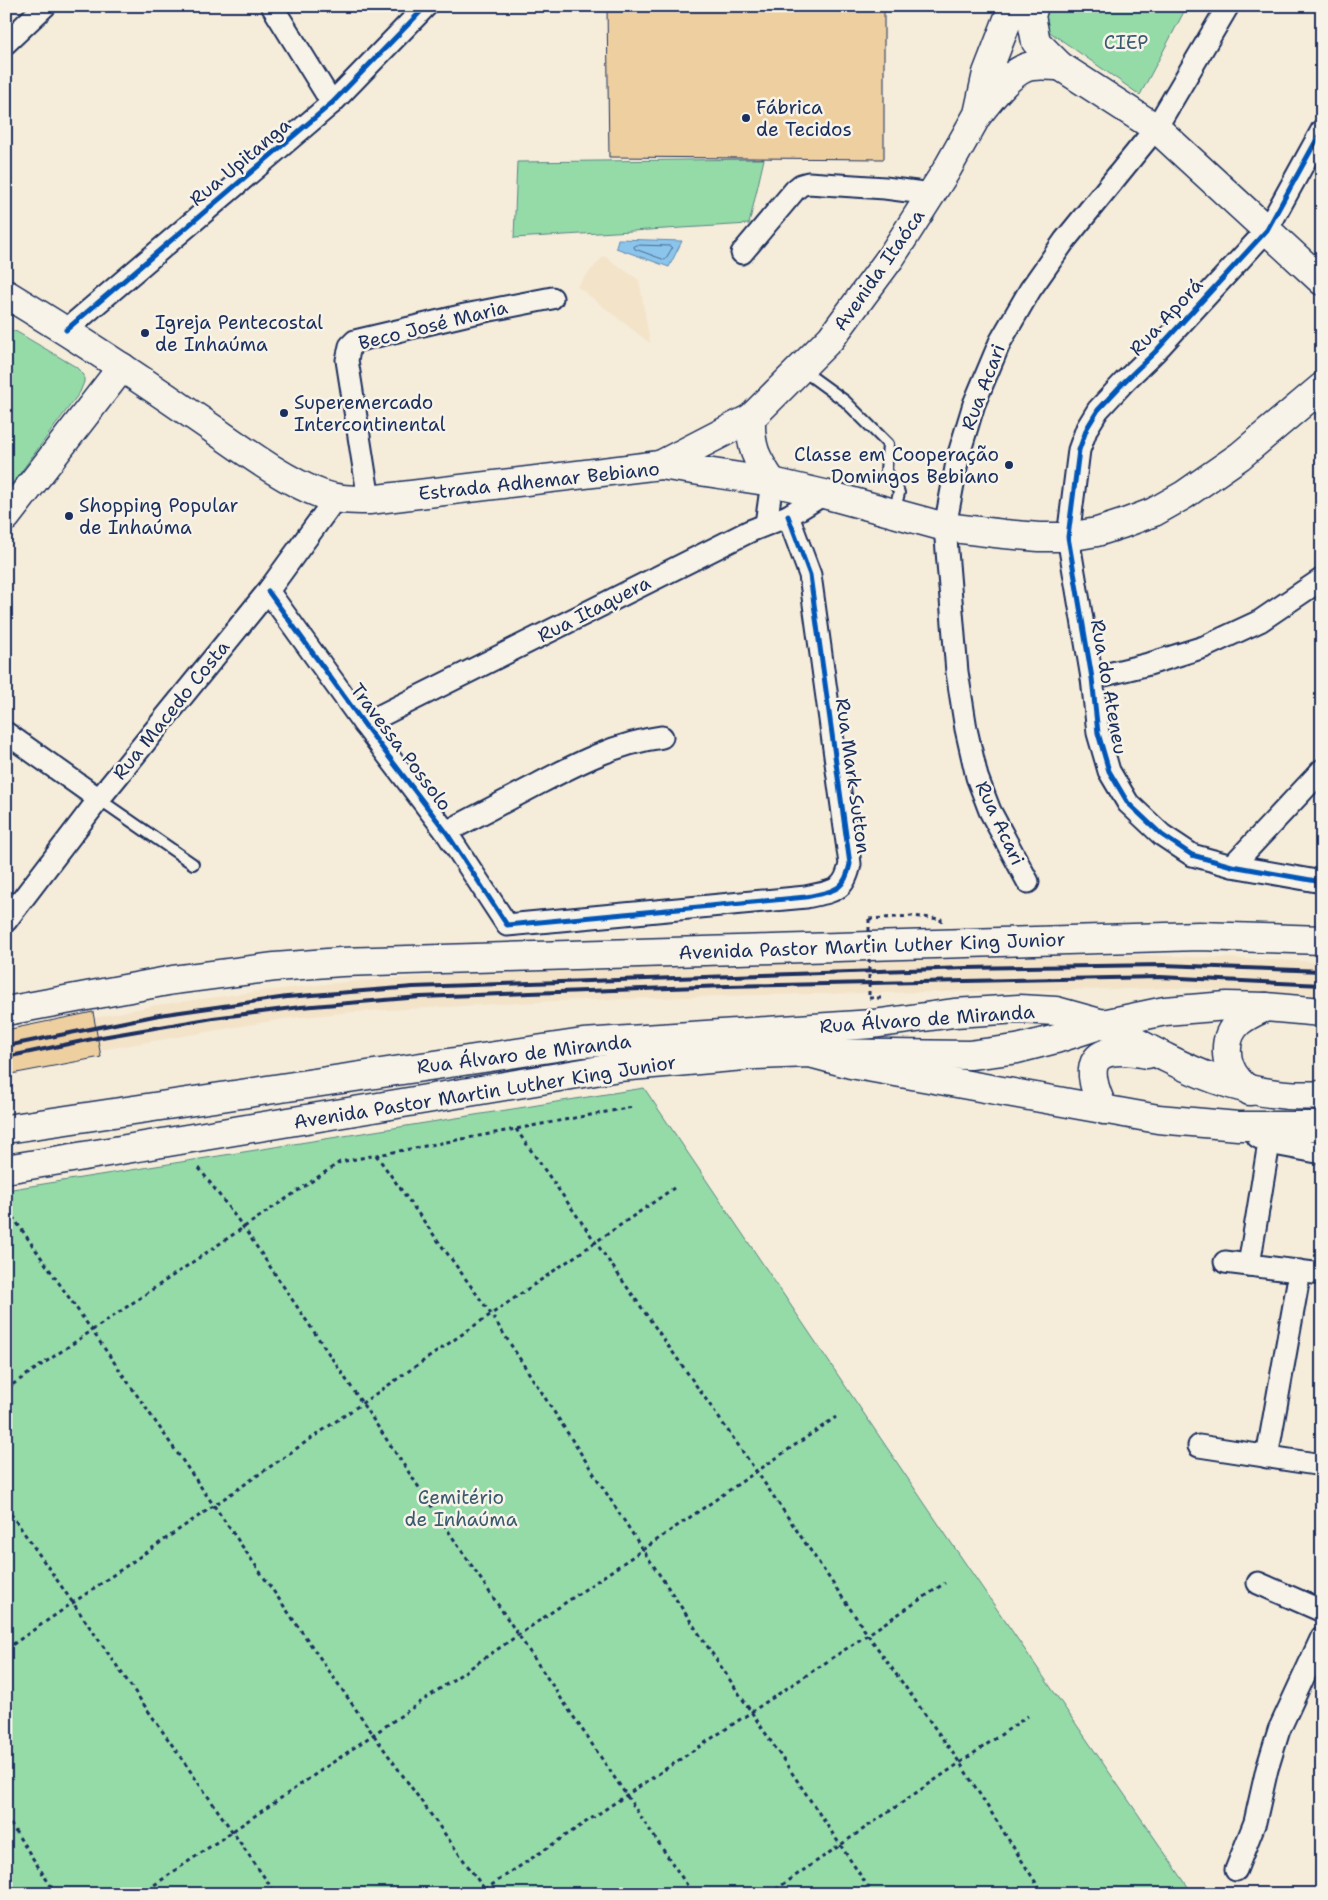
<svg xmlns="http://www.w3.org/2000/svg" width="1328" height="1900" font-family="'Shantell Sans',sans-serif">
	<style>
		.built { fill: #f3e3c9 }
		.green { fill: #95dba8; stroke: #588583 }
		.water { fill: #8cc5eb; stroke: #5f89b3 }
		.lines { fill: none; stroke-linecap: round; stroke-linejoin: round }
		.shore { stroke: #486b96; stroke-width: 1 }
		.building { fill: #eecfa0; stroke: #1b2f5e }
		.lane-casing { stroke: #1b2f5e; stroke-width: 14 }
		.street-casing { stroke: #1b2f5e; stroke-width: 25 }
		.secondary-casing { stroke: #1b2f5e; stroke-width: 31 }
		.primary-casing { stroke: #1b2f5e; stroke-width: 31 }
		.highway-casing { stroke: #1b2f5e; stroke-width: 31 }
		.path { stroke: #1b2f5e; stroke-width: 3; stroke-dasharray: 4 4; stroke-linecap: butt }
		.lane { stroke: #f7f3e8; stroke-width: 10 }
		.street { stroke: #f7f3e8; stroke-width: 21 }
		.secondary { stroke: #f7f3e8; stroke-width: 28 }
		.primary { stroke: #f7f3e8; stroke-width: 28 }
		.highway { stroke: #f7f3e8; stroke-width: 28 }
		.rail { stroke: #1b2f5e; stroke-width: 4 }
		.path-bridge { stroke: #1b2f5e; stroke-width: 3; stroke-dasharray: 4 4; stroke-linecap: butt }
		.cycleway-casing { stroke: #f7f3e8; stroke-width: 8 }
		.cycleway { stroke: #0057b8; stroke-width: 5 }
		.poi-dot { fill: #1b2f5e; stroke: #f7f3e8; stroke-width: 2 }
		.labels { text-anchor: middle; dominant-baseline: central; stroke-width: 5; stroke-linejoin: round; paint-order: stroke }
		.park-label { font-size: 19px; fill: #3a5a70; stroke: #f7f3e8 }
		.poi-label { font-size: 19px; fill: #1b2f5e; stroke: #f7f3e8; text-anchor: start }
		.street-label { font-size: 19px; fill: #1b2f5e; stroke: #f7f3e8 }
	</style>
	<rect width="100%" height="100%" fill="#f5ecda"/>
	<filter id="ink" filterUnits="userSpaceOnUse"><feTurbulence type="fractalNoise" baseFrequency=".02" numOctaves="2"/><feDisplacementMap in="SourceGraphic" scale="10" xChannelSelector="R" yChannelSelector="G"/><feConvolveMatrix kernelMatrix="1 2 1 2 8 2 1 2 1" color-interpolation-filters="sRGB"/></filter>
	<g filter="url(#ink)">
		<g class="built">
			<path d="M 604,256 L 639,280 L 650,343 L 577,286 Z"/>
			<path d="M 1148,955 L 1322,962 L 1322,995 L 1182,988 L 755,995 L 553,1001 L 351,1012 L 283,1019 L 100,1050 L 94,1018 L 157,1005 L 254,992 L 337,983 L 459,974 L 721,963 Z"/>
		</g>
		<g class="green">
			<path d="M 1037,6 L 1187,6 L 1140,95 L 1034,21 Z"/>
			<path d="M 764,159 L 749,224 L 514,238 L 517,162 Z"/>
			<path d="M 10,330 L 17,332 L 76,367 L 84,375 L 84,382 L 80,392 L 6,492 L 6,332 Z"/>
			<path d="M 644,1088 L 950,1541 L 1193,1894 L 6,1894 L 6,1190 Z"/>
		</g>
		<path class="water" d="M 618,239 L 682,241 L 669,267 L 616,248 Z"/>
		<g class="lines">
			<path class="shore" d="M 637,245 L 670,246 L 672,248 L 665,260 L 635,249 L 634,247 Z"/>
		</g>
		<g class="building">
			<path d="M 607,6 L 884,6 L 884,159 L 609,157 Z"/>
			<path d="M 93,1012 L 101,1057 L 6,1075 L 6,1030 Z"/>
		</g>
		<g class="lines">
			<defs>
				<g id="lane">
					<path d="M 801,369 L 845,401 L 888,444 L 886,471 L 897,487 L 899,493 L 894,513"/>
					<path d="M 99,799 L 193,864"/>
				</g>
				<g id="street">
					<path d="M 272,6 L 332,103"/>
					<path d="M 6,43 L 45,6"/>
					<path d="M 1322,130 L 1267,230 L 1155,352 L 1125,381 L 1098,410 L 1087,428 L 1079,450 L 1068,537 L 1092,678 L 1098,733 L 1109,771 L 1128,803 L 1162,835 L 1192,855 L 1232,866 L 1322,882"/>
					<path d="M 742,253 L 795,190 L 801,185 L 808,183 L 885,188 L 931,194"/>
					<path d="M 66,330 L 332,103 L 426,6"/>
					<path d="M 369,500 L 347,360 L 350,346 L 355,341 L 465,315 L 552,298"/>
					<path d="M 766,524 L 772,482"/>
					<path d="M 268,591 L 364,724 L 446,832 L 507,925 L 806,897 C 832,891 844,893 850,864 L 810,575 L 788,516"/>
					<path d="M 1092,678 L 1149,664 L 1204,647 L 1260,621 L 1322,579"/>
					<path d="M 364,724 L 750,531 L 788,516 L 824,494"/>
					<path d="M 6,733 L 99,799"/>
					<path d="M 446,832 C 477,816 507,800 538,784 C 578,763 617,743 662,737"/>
					<path d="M 1232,866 L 1322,770"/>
					<path d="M 1028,882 L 990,811 L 977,777 L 966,729 L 957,672 L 945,527 L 958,457 L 974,404 L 1000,342 L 1030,290 L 1065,240 L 1156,128 L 1228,6"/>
					<path d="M 6,921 L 99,799 L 268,591 L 335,499"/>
					<path d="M 1258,1137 L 1269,1143 L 1322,1153"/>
					<path d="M 1225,1262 L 1322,1274"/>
					<path d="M 1249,1265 L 1269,1143"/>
					<path d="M 1199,1446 L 1322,1465"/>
					<path d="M 1267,1457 L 1300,1271"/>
					<path d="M 1258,1583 L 1322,1611"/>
					<path d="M 1236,1870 L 1255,1822 L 1267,1769 L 1279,1730 L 1322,1637"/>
				</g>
				<g id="secondary">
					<path d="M 1034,6 L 1031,16 L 1036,42 L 1060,66 L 1156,128 L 1322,281"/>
					<path d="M 980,112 C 992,97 1013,68 1032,66 C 1041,65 1051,66 1060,66"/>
					<path d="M 6,294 C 68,332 129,371 188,412 C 228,438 277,478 321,494 C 337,500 352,500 369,500 L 660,465 L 772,482 L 824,494 L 945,527 L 1004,534 L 1039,537 L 1068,537 L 1097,532 L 1122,524 L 1154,512 L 1184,495 L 1240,456 L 1322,387"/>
					<path d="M 751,418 C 750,448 756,458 772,482"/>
					<path d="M 660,465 L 751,418 L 831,338 L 891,257 L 946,171 L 978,114 L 987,73 L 1013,6"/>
					<path d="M 6,517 L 122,367"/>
					<path d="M 6,1129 L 583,1043 L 873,1024 L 954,1013 L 1019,1009 L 1056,1011 L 1103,1024"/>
				</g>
				<g id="primary">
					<path d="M 6,1011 L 173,980 L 275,967 L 341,962 L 1199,936 L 1322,940"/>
					<path d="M 6,1169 L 619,1067 L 755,1055 L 810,1053 L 970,1055 L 1017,1049 L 1056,1039 L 1103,1024 L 1165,1011 L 1227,1006 L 1266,1007 L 1322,1012"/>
				</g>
				<g id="highway">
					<path d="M 1103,1024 C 1175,1063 1237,1101 1322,1095"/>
					<path d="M 810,1053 L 851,1064 L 1158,1119 L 1238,1126 L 1322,1126"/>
					<path d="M 1250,1091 C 1246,1087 1241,1084 1238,1080 C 1224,1064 1222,1037 1239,1022 C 1247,1015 1257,1011 1266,1007"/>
					<path d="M 1104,1110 C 1080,1061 1094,1043 1147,1054"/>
				</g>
			</defs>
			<use href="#lane" class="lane-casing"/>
			<use href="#street" class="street-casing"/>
			<use href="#secondary" class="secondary-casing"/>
			<use href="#primary" class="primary-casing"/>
			<use href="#highway" class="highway-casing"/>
			<g class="path">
				<path d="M 869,919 L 912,916 L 941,919 L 941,922"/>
				<path d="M 869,998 L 883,998"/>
				<path d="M 516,1129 L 757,1472 L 868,1635 L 960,1763 L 1043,1894"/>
				<path d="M 376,1155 L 491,1314 L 643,1550 L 873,1894"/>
				<path d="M 199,1168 L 244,1228 L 693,1894"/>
				<path d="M 8,1210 L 373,1734 L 488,1894"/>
				<path d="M 6,1389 L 340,1162 L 633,1107"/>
				<path d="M 6,1507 L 276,1894"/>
				<path d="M 6,1649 L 674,1188"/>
				<path d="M 6,1817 L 56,1894"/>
				<path d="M 141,1894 L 836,1417"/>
				<path d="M 478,1894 L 945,1583"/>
				<path d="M 769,1894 L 1028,1716"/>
			</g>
			<use href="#lane" class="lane"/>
			<use href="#street" class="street"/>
			<use href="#secondary" class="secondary"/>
			<use href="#primary" class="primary"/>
			<use href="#highway" class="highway"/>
			<g class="rail">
				<path d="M 6,1046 L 159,1015 L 287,997 L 413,987 L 966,968 L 1163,965 L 1322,971"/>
				<path d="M 6,1057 L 102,1037 L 213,1018 L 301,1007 L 420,997 L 727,986 L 1160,977 L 1322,985"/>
			</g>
			<path class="path-bridge" d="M 869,919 L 869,998"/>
			<defs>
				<g id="cycleway">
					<path d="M 1322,130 L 1267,230 L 1155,352 L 1125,381 L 1098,410 L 1087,428 L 1079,450 L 1068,537 L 1092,678 L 1098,733 L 1109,771 L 1128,803 L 1162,835 L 1192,855 L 1232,866 L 1322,882"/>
					<path d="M 66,330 L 332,103 L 426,6"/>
					<path d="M 268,591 L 364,724 L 446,832 L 507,925 L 806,897 C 832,891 844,893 850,864 L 810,575 L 788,516"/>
				</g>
			</defs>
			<use href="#cycleway" class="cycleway-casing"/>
			<use href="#cycleway" class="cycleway"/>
		</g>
	</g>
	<g class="poi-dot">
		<circle cx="746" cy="118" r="5"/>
		<circle cx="145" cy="333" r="5"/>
		<circle cx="284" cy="413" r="5"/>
		<circle cx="1009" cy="465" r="5"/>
		<circle cx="69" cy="516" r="5"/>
	</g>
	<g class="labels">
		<g class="park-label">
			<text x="1126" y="42">CIEP</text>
			<text x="461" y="1497">Cemitério<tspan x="461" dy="22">de Inhaúma</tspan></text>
		</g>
		<g class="poi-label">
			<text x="756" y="107">Fábrica<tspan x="756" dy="22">de Tecidos</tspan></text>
			<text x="155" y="322">Igreja Pentecostal<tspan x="155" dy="22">de Inhaúma</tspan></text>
			<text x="294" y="402">Superemercado<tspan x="294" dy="22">Intercontinental</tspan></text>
			<text x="999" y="454" text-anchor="end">Classe em Cooperação<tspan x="999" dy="22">Domingos Bebiano</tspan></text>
			<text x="79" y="505">Shopping Popular<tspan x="79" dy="22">de Inhaúma</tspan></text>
		</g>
		<g class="street-label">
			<text transform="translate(240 162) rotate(-40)">Rua Upitanga</text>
			<text transform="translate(879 270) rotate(-55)">Avenida Itaóca</text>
			<text transform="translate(1166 317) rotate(-47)">Rua Aporá</text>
			<text transform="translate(433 325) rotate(-14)">Beco José Maria</text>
			<text transform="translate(983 387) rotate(-69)">Rua Acari</text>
			<text transform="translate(539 481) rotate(-6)">Estrada Adhemar Bebiano</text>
			<text transform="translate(594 609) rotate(-27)">Rua Itaquera</text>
			<text transform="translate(1109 687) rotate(80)">Rua do Ateneu</text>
			<text transform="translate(171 710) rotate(-51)">Rua Macedo Costa</text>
			<text transform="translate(401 747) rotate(53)">Travessa Possolo</text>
			<text transform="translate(853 776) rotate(82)">Rua Mark Sutton</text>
			<text transform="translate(1000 823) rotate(65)">Rua Acari</text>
			<text transform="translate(872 946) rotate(-2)">Avenida Pastor Martin Luther King Junior</text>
			<text transform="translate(927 1019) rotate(-4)">Rua Álvaro de Miranda</text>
			<text transform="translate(524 1054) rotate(-7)">Rua Álvaro de Miranda</text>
			<text transform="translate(485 1092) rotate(-9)">Avenida Pastor Martin Luther King Junior</text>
		</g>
	</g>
	<rect width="1328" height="1900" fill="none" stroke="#f7f3e8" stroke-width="25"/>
	<rect x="12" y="12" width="1303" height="1875" fill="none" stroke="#1b2f5e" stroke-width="2" filter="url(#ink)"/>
</svg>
